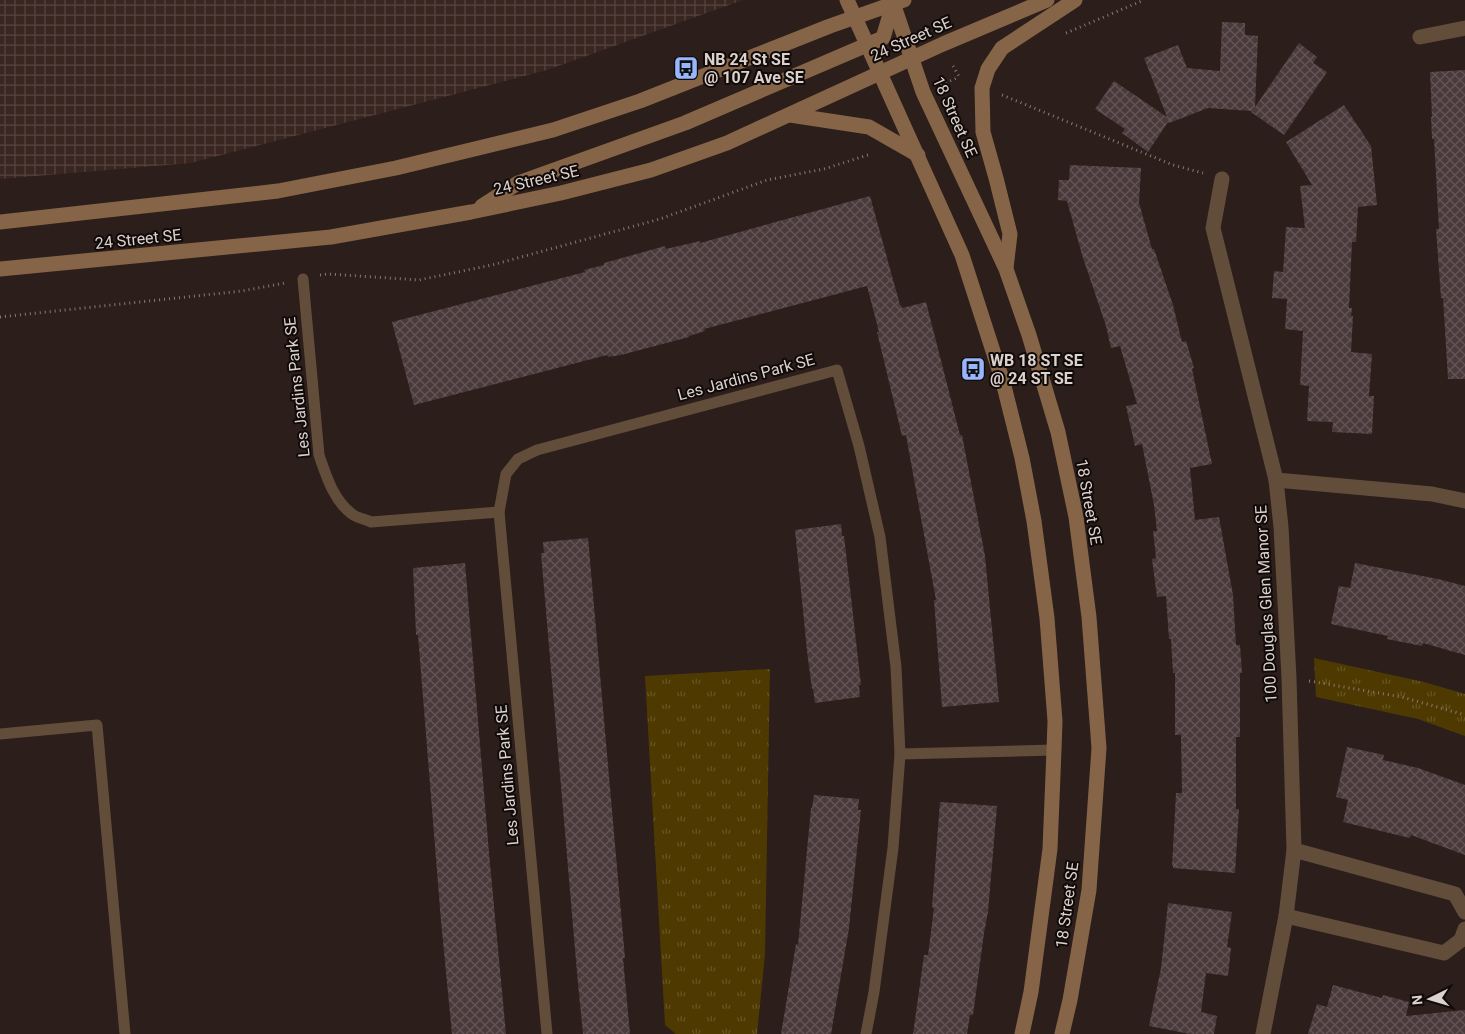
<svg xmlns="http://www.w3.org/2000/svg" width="1465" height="1034" font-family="Roboto,sans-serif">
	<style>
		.industrial { fill: url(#industrial-grid) }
		.park { fill: url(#park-tufts) }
		.building { fill: url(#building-cross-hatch) }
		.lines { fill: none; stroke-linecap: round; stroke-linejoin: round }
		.path { stroke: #867a77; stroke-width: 3; stroke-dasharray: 1 4; stroke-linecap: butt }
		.lane { stroke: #624d3b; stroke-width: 11 }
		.street { stroke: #624d3b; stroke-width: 15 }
		.secondary { stroke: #866447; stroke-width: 15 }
		.labels { text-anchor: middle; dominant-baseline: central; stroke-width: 4; stroke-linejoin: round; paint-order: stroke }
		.street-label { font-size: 16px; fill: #dbd1ce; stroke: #100a08 }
		.poi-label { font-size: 16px; font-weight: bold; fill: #dbd1ce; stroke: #100a08; text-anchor: start }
	</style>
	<defs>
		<pattern id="industrial-grid" width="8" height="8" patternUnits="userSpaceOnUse" patternTransform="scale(1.25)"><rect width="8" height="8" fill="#3a2621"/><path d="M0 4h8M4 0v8" fill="none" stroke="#564440"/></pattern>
		<pattern id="park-tufts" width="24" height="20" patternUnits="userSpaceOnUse" patternTransform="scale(1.25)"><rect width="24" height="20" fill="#4e3a00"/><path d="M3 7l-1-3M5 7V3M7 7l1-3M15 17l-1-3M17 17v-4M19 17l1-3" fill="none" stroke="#675524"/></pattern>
		<pattern id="building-cross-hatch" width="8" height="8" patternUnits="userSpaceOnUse" patternTransform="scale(1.25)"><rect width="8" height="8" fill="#4b3a3c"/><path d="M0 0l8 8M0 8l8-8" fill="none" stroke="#645557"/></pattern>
	</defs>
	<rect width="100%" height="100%" fill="#2c1e1a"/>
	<path class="industrial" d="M 0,0 L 743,0 L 547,70 L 191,163 L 0,179 Z"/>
	<g class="park">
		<path d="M 1314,658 L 1424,682 L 1465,694 L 1465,736 L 1418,719 L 1316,697 Z"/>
		<path d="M 770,669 L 765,954 L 757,1034 L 676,1034 L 665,1025 L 645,676 Z"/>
	</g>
	<g class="building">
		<path d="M 1222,22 L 1245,23 L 1245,35 L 1258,36 L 1255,107 L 1299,43 L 1317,57 L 1313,63 L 1327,72 L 1284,135 L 1251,112 L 1252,111 L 1208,108 L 1169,123 L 1168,122 L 1148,152 L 1122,133 L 1125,129 L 1095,109 L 1114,81 L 1167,117 L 1144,58 L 1178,45 L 1187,68 L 1220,71 Z"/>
		<path d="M 1465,70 L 1465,379 L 1448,379 L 1443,298 L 1441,298 L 1436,229 L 1439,229 L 1434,139 L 1432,139 L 1431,117 L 1432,117 L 1430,72 Z"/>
		<path d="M 1344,105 L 1371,146 L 1377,205 L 1358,207 L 1356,242 L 1352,242 L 1349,308 L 1352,308 L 1351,316 L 1353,316 L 1351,352 L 1372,354 L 1369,396 L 1374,396 L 1372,434 L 1332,432 L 1333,422 L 1307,421 L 1309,386 L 1300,385 L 1303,331 L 1285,329 L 1287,299 L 1272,298 L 1274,271 L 1283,272 L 1286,227 L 1305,228 L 1300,186 L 1312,185 L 1286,142 Z"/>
		<path d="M 1070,165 L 1141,168 L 1139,203 L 1152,249 L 1154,249 L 1173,305 L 1182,342 L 1186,341 L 1194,368 L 1192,369 L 1212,464 L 1190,468 L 1195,520 L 1219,517 L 1233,595 L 1236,645 L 1240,645 L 1242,673 L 1240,673 L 1240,737 L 1236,737 L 1236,809 L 1239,809 L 1235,873 L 1173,868 L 1173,866 L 1172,866 L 1176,793 L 1182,793 L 1181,735 L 1175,735 L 1175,673 L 1173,673 L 1171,639 L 1169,639 L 1166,596 L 1157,597 L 1152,559 L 1156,558 L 1153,531 L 1157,531 L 1154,505 L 1142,444 L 1135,446 L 1126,406 L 1137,404 L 1120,346 L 1111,348 L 1106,326 L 1083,258 L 1067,201 L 1058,200 L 1059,180 L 1069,180 Z"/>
		<path d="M 870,196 L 900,305 L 901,305 L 902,308 L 926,302 L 960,435 L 962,435 L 985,556 L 999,702 L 942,707 L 934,600 L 936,600 L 917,496 L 906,435 L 902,436 L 877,332 L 879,332 L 867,286 L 704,329 L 705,331 L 689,336 L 689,337 L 621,355 L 608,357 L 607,355 L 414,405 L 392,322 L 585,272 L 584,270 L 604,265 L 604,263 L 665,246 L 666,249 L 700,241 L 700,243 Z"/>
		<path d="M 841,524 L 842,536 L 844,536 L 851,597 L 861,685 L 859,685 L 860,697 L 815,703 L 813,689 L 812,689 L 807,651 L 795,530 Z"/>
		<path d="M 588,538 L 625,958 L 623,958 L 630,1034 L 583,1034 L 578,984 L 541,553 L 544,553 L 543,542 Z"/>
		<path d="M 465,563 L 489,853 L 506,1034 L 452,1034 L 441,921 L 418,635 L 416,635 L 413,568 Z"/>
		<path d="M 1355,563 L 1438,579 L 1465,586 L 1465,655 L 1423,643 L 1422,646 L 1387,639 L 1388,636 L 1331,624 L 1339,586 L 1350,588 Z"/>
		<path d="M 1347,747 L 1384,755 L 1383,760 L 1418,768 L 1465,785 L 1465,855 L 1411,835 L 1410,838 L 1343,822 L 1348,800 L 1336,797 Z"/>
		<path d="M 814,795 L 859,799 L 858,810 L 861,810 L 849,928 L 831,1034 L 781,1034 L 796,944 L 798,945 L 811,808 L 812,808 Z"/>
		<path d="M 940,802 L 997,806 L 988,912 L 984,933 L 973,1015 L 970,1015 L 967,1034 L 913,1034 L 924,955 L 928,955 L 934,908 L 932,907 Z"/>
		<path d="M 1168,903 L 1232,912 L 1227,947 L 1231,948 L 1228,976 L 1206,973 L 1201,1012 L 1217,1016 L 1214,1034 L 1190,1034 L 1149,1026 L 1161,968 Z"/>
		<path d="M 1333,985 L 1382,998 L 1383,995 L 1409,1002 L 1406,1016 L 1465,1010 L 1465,1034 L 1308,1034 L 1317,1004 L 1327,1007 Z"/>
	</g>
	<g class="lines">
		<g class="path">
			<path d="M 1066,33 L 1144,0"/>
			<path d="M 953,66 L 960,78"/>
			<path d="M 941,85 L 959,77"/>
			<path d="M 1002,95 L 1173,165 L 1203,173"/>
			<path d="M 320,275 L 328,274 L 419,280 L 492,265 L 660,219 L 767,180 L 824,169 L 871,154"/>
			<path d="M 0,317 L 242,291 L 285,283"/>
			<path d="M 1309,681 L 1402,697 L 1465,715"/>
		</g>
		<g class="lane">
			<path d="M 303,279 L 319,455 C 326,475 333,500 352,514 C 357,518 365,519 371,522 L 499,512"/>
			<path d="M 0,734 L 97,725 L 125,1034"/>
			<path d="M 900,754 L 1054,750"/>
			<path d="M 547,1034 L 499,512 L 506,474 L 518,459 L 537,450 L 837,370 L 859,446 L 880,537 L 896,667 L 900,754 L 893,848 L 874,992 L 866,1034"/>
		</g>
		<g class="street">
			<path d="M 1420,37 L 1465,28"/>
			<path d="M 1222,179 L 1213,228 L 1276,480 L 1281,527 L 1289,678 L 1294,850 L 1286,916 L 1263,1034"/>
			<path d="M 1276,480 L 1432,494 L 1465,501"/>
			<path d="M 1294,850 L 1455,894 L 1465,912"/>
			<path d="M 1286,916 L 1444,953 L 1461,940 L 1465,929"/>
		</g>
		<g class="secondary">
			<path d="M 847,0 L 962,255 L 1003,382 L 1022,458 L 1034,521 L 1047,618 L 1055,721 L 1054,750 L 1050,849 L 1031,992 L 1022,1034"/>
			<path d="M 892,0 L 923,92 L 1006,269 L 1029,335 L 1058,432 L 1076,517 L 1089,617 L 1099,748 L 1089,890 L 1070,1000 L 1062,1034"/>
			<path d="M 790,115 L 869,127 L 918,155"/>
			<path d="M 482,206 L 518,183 L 685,123 L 883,38 L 893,4"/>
			<path d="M 0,222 L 278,191 L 396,168 L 553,130 L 640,101 L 830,26 L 904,0"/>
			<path d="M 1006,268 L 1010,234 L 996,178 L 983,132 L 982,88 L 988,69 L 1002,48 L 1075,0"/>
			<path d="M 0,269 L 331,237 L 471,212 L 561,193 L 651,170 L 727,143 L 943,44 L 1047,0"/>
		</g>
	</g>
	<defs>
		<symbol id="bus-square" viewBox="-11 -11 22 22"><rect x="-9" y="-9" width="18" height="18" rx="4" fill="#98b6fd" stroke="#100a08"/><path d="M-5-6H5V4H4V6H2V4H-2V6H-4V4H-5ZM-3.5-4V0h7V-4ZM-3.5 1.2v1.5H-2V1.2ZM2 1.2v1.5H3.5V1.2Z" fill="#111"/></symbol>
	</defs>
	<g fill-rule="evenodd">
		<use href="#bus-square" x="672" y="54" width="28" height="28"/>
		<use href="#bus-square" x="959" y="355" width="28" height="28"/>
	</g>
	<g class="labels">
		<g class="street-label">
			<text transform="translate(911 39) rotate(-24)">24 Street SE</text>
			<text transform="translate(955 117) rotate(66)">18 Street SE</text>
			<text transform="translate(536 180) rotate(-13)">24 Street SE</text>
			<text transform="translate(138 239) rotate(-6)">24 Street SE</text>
			<text transform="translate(746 377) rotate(-15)">Les Jardins Park SE</text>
			<text transform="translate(297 387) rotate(-96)">Les Jardins Park SE</text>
			<text transform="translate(1089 502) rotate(80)">18 Street SE</text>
			<text transform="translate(1266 604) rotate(-93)">100 Douglas Glen Manor SE</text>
			<text transform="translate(507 775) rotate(-95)">Les Jardins Park SE</text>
			<text transform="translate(1067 905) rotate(-82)">18 Street SE</text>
		</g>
		<g class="poi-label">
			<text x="704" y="59">NB 24 St SE<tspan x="704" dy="18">@ 107 Ave SE</tspan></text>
			<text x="990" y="360">WB 18 ST SE<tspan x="990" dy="18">@ 24 ST SE</tspan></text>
		</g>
	</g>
	<g transform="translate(1430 999) rotate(265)" stroke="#100a08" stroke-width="4" paint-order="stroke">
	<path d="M0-4L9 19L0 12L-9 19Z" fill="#dbd1ce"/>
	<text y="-8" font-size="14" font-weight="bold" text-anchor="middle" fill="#dbd1ce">N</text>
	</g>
</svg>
